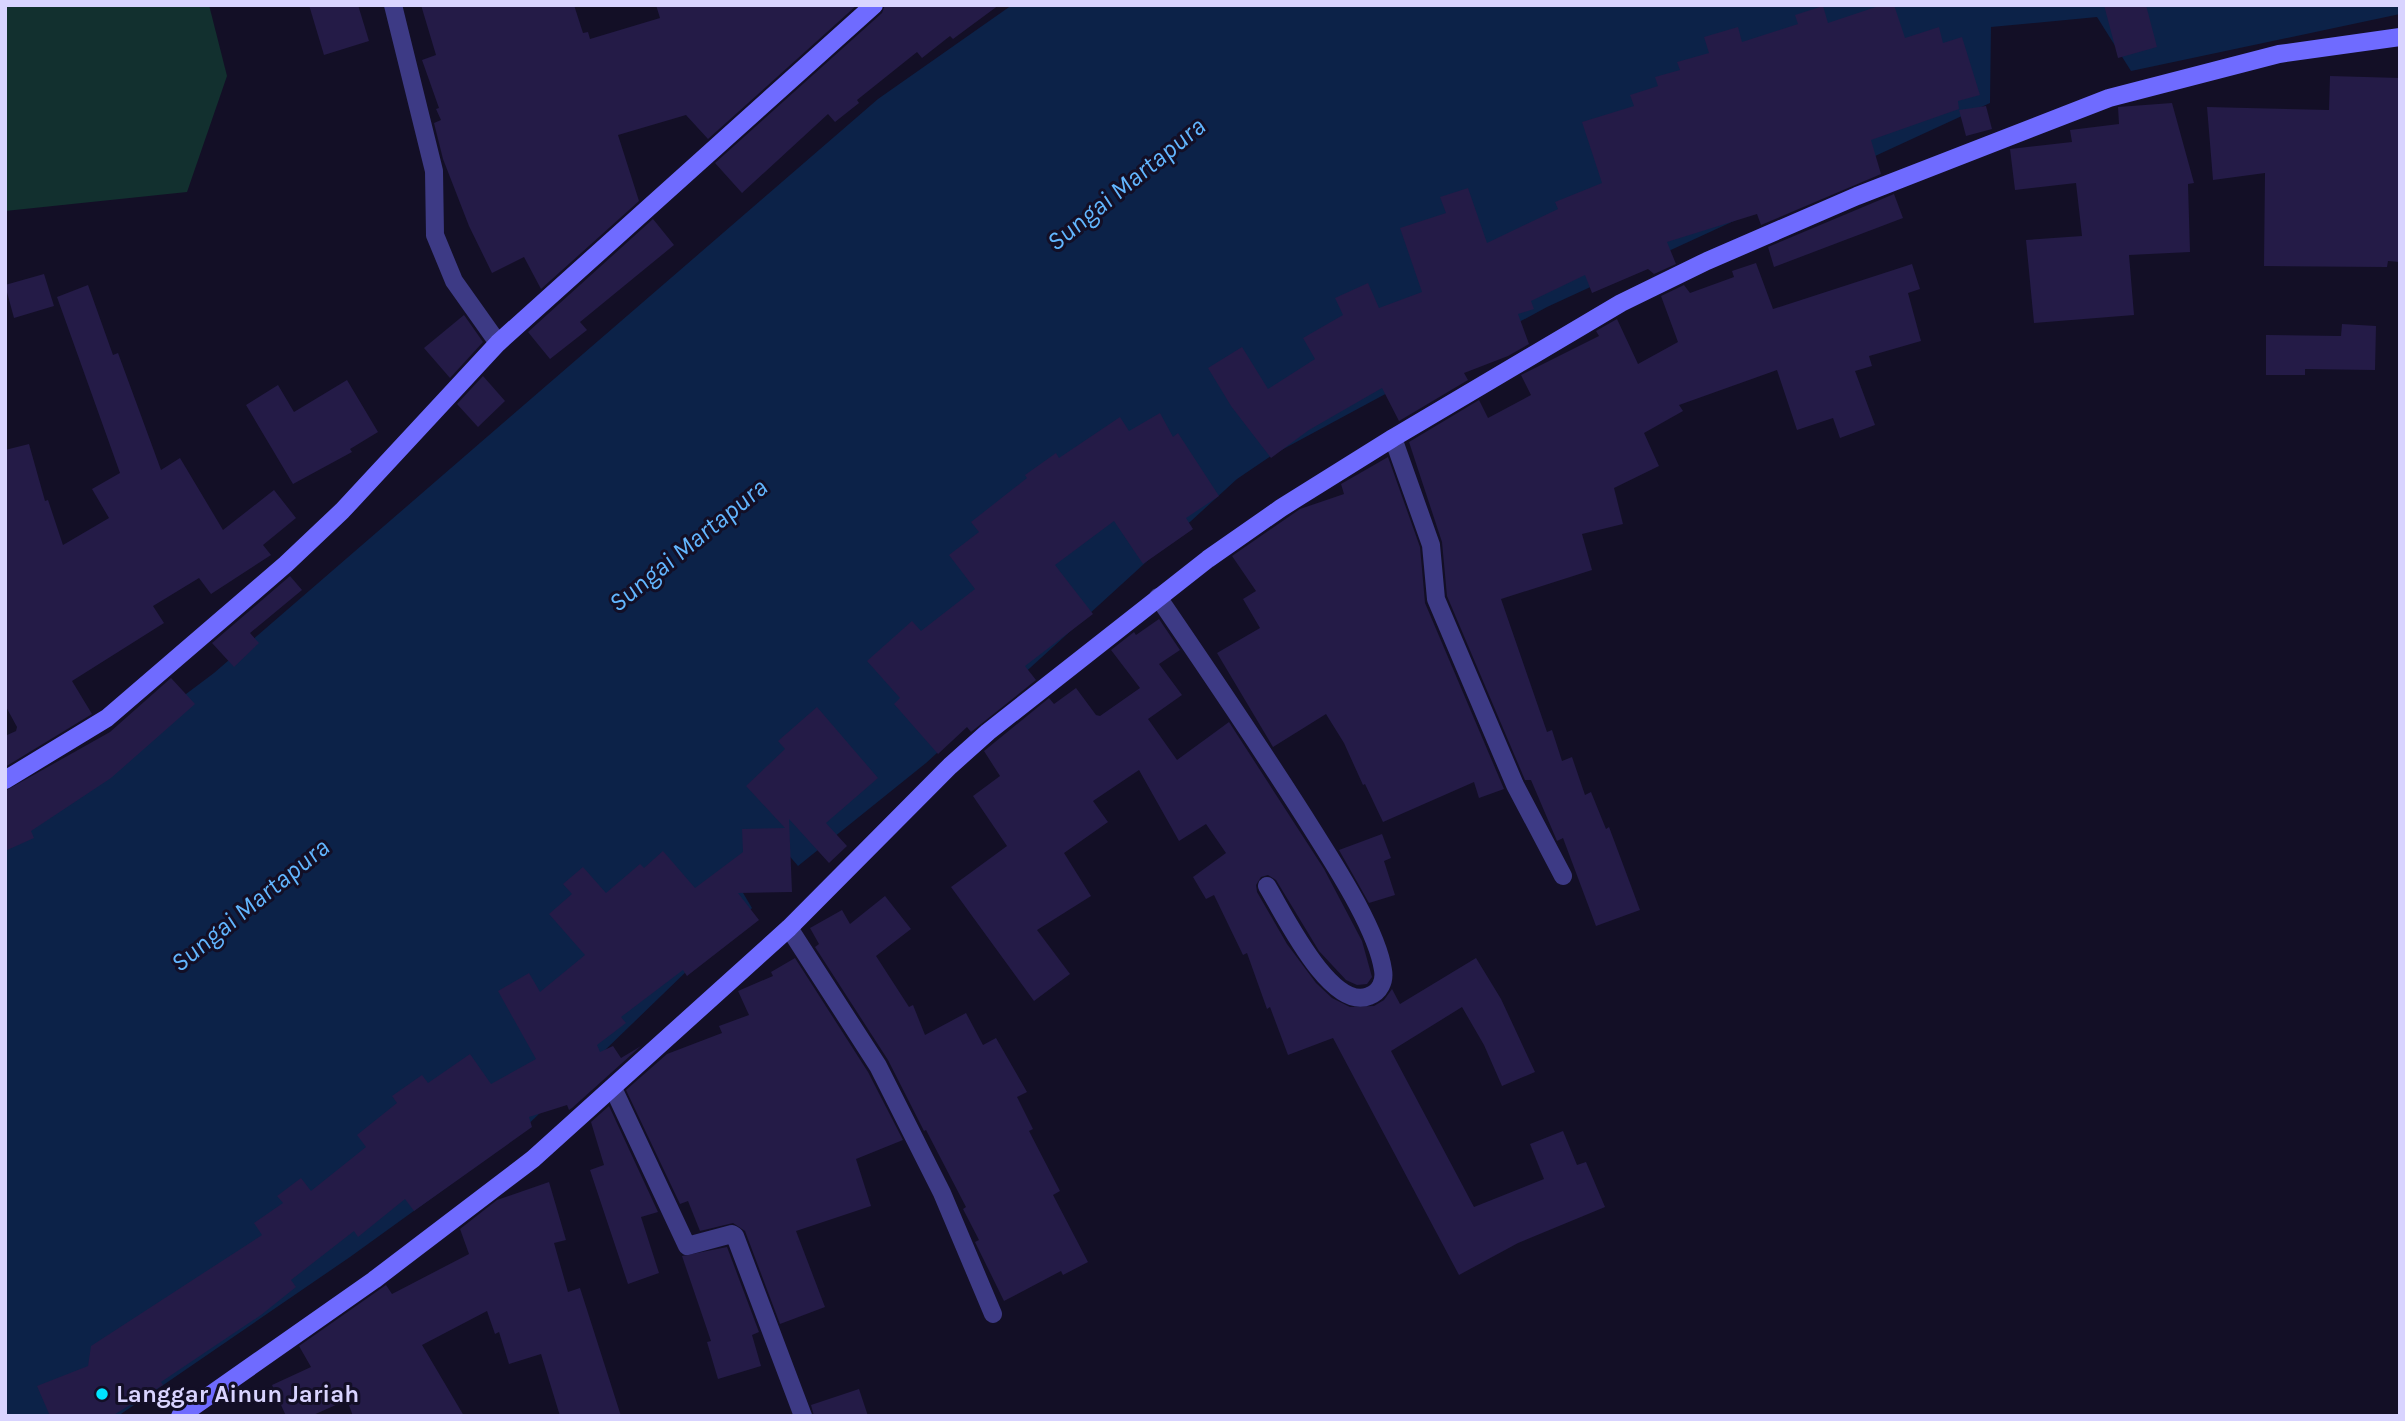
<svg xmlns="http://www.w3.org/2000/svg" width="2405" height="1421" font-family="Karla,sans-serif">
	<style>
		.green { fill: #12302f }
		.water { fill: #0c2248 }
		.building { fill: #241b47 }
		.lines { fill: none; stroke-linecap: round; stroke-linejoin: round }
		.street { stroke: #3d3a85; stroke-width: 18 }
		.secondary { stroke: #6f6bff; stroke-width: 18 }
		.poi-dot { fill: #00e5ff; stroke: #130f26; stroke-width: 2.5 }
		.labels { text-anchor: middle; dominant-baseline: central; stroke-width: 6; stroke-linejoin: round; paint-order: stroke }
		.poi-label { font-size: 24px; font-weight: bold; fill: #d9d4ff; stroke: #130f26; text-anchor: start }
		.water-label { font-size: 26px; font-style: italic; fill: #62b6ff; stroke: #130f26 }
	</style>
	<rect width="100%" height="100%" fill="#130f26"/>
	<path class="green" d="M 5,5 L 209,5 L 227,76 L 187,192 L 5,211 Z"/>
	<path class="water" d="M 1012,5 L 2400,5 L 2400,14 L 2131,71 L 2097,17 L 1991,27 L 1990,103 L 1547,307 L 1274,454 L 1237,479 L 926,763 L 798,866 L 769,832 L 727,866 L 752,908 L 512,1140 L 350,1257 L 118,1416 L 5,1416 L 5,830 L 214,673 L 878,99 Z"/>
	<g class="building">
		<path d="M 309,5 L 358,5 L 369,41 L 324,55 Z"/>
		<path d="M 421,5 L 574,5 L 583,33 L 588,32 L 590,39 L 660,18 L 656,5 L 857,5 L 708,139 L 686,115 L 618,135 L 639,201 L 541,289 L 524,257 L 492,273 L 469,226 L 443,159 L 434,123 L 441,120 L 436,109 L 439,108 L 422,60 L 436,55 Z"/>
		<path d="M 885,5 L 999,5 L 953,39 L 950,36 L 922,58 L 917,52 L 857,100 L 859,103 L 835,122 L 828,114 L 742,193 L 715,163 L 882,13 Z"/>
		<path d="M 1882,5 L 1894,5 L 1905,38 L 1939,27 L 1943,43 L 1962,37 L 1980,95 L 1958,101 L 1959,109 L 1871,140 L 1881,174 L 1761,225 L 1757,214 L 1667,242 L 1676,264 L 1654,274 L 1648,269 L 1592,293 L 1585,275 L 1531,301 L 1534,309 L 1518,314 L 1529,344 L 1508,356 L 1464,373 L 1468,380 L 1399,421 L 1382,388 L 1309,430 L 1271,458 L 1231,406 L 1208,368 L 1242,347 L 1268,389 L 1315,359 L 1303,338 L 1343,315 L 1335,298 L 1368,283 L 1379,308 L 1422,292 L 1400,228 L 1446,213 L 1440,197 L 1468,188 L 1487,243 L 1558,209 L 1555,202 L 1602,183 L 1582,122 L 1634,106 L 1630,95 L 1658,86 L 1655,77 L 1680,70 L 1677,62 L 1709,53 L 1704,37 L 1738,27 L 1742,42 L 1798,24 L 1795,15 L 1823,6 L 1828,23 Z"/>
		<path d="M 2104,5 L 2146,5 L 2157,47 L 2118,58 Z"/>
		<path d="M 2330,76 L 2400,78 L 2400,262 L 2388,261 L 2387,267 L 2264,266 L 2265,173 L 2213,180 L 2207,107 L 2329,110 Z"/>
		<path d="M 2172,103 L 2194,183 L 2188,184 L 2190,252 L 2129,255 L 2134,315 L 2034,323 L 2026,240 L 2082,236 L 2076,183 L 2015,190 L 2010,149 L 2072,142 L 2070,130 L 2119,124 L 2118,107 Z"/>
		<path d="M 1986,106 L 1992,129 L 1966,136 L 1959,110 Z"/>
		<path d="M 1894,194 L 1903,218 L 1774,267 L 1768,247 Z"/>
		<path d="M 653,219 L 674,245 L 580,322 L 587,330 L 550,359 L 528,332 Z"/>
		<path d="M 1756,263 L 1773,309 L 1912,264 L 1920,289 L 1908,293 L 1921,341 L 1869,356 L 1872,366 L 1855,371 L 1875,425 L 1840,438 L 1833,418 L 1797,430 L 1777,370 L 1679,405 L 1683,411 L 1644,433 L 1659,466 L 1614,488 L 1623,524 L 1582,534 L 1592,570 L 1501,599 L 1547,732 L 1552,730 L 1562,761 L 1572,757 L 1585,795 L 1591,792 L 1606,829 L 1609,827 L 1640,910 L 1596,926 L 1563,838 L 1557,841 L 1531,780 L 1525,780 L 1447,596 L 1442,542 L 1409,442 L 1479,400 L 1488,418 L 1531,395 L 1521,375 L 1599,336 L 1596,331 L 1617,319 L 1638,364 L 1678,342 L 1661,296 L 1684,285 L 1690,293 L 1734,277 L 1732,271 Z"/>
		<path d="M 44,274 L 54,306 L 14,318 L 5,285 Z"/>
		<path d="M 88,285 L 113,355 L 118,353 L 161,470 L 180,458 L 223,530 L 274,490 L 296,518 L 263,545 L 271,555 L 211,594 L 199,578 L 153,606 L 164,623 L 72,681 L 92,714 L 5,767 L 5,736 L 16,731 L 17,727 L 5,705 L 5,450 L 29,444 L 45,501 L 48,500 L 63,545 L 109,518 L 92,489 L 120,473 L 57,297 Z"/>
		<path d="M 464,315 L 483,342 L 450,378 L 424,348 Z"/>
		<path d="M 2342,324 L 2376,326 L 2375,370 L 2305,369 L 2305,375 L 2266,375 L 2266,335 L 2341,336 Z"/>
		<path d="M 483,376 L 505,401 L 478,427 L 457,404 Z"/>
		<path d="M 347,380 L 378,432 L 350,449 L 352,452 L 293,484 L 246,405 L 278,385 L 294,412 Z"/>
		<path d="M 1160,413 L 1173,437 L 1178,433 L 1219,496 L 1186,518 L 1193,529 L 1143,564 L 1114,521 L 1055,565 L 1093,614 L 1025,666 L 1036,680 L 971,732 L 967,727 L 938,754 L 894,704 L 900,698 L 867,661 L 912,621 L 921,631 L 975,589 L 949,555 L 979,532 L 971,522 L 1027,478 L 1025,475 L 1056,453 L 1059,458 L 1120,417 L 1129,431 Z"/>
		<path d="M 1388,457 L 1420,547 L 1425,603 L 1504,789 L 1479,798 L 1474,782 L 1383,822 L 1365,784 L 1363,785 L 1344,743 L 1326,714 L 1273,747 L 1217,653 L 1260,628 L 1243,599 L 1256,591 L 1232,556 L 1300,509 L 1344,494 L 1341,484 Z"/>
		<path d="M 290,576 L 302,590 L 250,633 L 259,643 L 234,667 L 212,643 Z"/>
		<path d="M 1159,619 L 1180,650 L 1159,664 L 1182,695 L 1148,719 L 1177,760 L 1229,722 L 1324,869 L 1362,941 L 1372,977 L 1367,984 L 1357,985 L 1346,980 L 1319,951 L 1276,880 L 1268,875 L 1261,877 L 1256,885 L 1257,892 L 1287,944 L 1316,983 L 1332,998 L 1350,1007 L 1374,1006 L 1384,1000 L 1392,989 L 1400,1004 L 1476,958 L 1501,999 L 1535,1072 L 1502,1086 L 1484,1045 L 1462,1007 L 1391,1051 L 1474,1207 L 1544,1179 L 1530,1144 L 1563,1131 L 1577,1165 L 1586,1162 L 1605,1207 L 1518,1243 L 1459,1275 L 1333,1038 L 1288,1055 L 1270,1007 L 1267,1009 L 1247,953 L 1243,955 L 1214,895 L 1206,899 L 1193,877 L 1226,853 L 1206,824 L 1179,841 L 1139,770 L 1093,801 L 1108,822 L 1064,853 L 1091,896 L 1037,930 L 1070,974 L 1034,1001 L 951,887 L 1007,846 L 973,796 L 1000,776 L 984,751 L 1049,698 L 1054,704 L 1076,688 L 1096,715 L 1100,716 L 1140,688 L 1111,650 L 1134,632 L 1136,635 Z"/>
		<path d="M 171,678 L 195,704 L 111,778 L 31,831 L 34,838 L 5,851 L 5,791 L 110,732 Z"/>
		<path d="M 817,707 L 878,778 L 826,823 L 847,846 L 829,863 L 789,819 L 792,892 L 738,893 L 759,920 L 687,976 L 683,970 L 621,1017 L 626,1023 L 597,1045 L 600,1052 L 613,1046 L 621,1058 L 641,1046 L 572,1108 L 569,1110 L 567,1105 L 529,1117 L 532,1127 L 414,1211 L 405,1199 L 358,1237 L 354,1231 L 291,1280 L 296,1287 L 261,1315 L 161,1382 L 163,1385 L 112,1416 L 50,1416 L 37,1386 L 88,1366 L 91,1346 L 262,1235 L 254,1223 L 283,1203 L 277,1196 L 301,1178 L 311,1191 L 366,1147 L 357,1135 L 397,1103 L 392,1096 L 422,1075 L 428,1083 L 470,1054 L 491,1084 L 536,1059 L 498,991 L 529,973 L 540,992 L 585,955 L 549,914 L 572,894 L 563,884 L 583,867 L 606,893 L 640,864 L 644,868 L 663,851 L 695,888 L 743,852 L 742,829 L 785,828 L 746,786 L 785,749 L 778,741 Z"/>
		<path d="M 1382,834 L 1391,858 L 1384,861 L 1395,895 L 1369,903 L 1339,850 Z"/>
		<path d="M 885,896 L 911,929 L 876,956 L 909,1007 L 913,1005 L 925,1035 L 966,1013 L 983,1045 L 996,1038 L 1027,1092 L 1017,1097 L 1033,1129 L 1029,1131 L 1060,1191 L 1053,1195 L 1088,1262 L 1063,1275 L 1061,1271 L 1004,1301 L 975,1242 L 979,1240 L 963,1209 L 966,1207 L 926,1130 L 924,1131 L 888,1060 L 815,947 L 819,944 L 810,928 L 842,910 L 850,924 Z"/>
		<path d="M 795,958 L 868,1072 L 903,1140 L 856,1159 L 871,1206 L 796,1231 L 825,1307 L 780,1324 L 745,1231 L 733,1223 L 700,1231 L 688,1201 L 680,1204 L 626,1090 L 667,1054 L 722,1033 L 719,1026 L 749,1015 L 738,991 L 773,976 L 771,972 Z"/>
		<path d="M 609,1106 L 658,1212 L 641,1217 L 659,1273 L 628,1284 L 590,1170 L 604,1165 L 591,1122 Z"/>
		<path d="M 549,1182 L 566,1240 L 554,1243 L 568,1292 L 580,1288 L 621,1416 L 560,1416 L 541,1354 L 509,1364 L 499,1332 L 495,1334 L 487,1311 L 422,1345 L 464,1416 L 353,1416 L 347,1400 L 311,1416 L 286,1416 L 272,1385 L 311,1367 L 299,1346 L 386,1285 L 392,1294 L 469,1254 L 460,1229 L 497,1200 Z"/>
		<path d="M 727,1247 L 759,1332 L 752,1335 L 761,1366 L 718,1379 L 707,1342 L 711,1341 L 682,1256 Z"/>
		<path d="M 859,1389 L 868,1416 L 814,1416 L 811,1405 Z"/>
	</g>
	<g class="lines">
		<g class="street">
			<path d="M 393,5 L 434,171 L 435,235 L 454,281 L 498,343"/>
			<path d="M 1393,438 L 1431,545 L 1436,599 L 1515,785 L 1563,876"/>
			<path d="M 1158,597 C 1211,675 1264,752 1314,832 C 1336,867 1377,930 1383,970 C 1385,981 1380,992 1369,996 C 1331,1012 1284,914 1267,886"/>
			<path d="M 789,928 L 878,1066 L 942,1193 L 993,1314"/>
			<path d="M 613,1088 L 687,1246 L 732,1234 L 735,1236 L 803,1416"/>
		</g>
		<g class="secondary">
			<path d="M 5,780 L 107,718 L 286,564 L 342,511 L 498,343 L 874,5"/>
			<path d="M 180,1416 L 374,1280 L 533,1159 L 789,928 L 950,766 L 988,732 L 1208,559 L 1281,508 L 1393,438 L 1621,303 L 1707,261 L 1857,196 L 2109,98 L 2279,54 L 2400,37"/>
		</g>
	</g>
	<circle class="poi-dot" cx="102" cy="1394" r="7"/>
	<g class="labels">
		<g class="poi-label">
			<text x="116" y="1394">Langgar Ainun Jariah</text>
		</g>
		<g class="water-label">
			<text transform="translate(1126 184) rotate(-39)">Sungai Martapura</text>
			<text transform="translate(688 545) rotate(-39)">Sungai Martapura</text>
			<text transform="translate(250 905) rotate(-39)">Sungai Martapura</text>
		</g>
	</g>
	<rect width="2405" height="1421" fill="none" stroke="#d9d4ff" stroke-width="14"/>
</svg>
